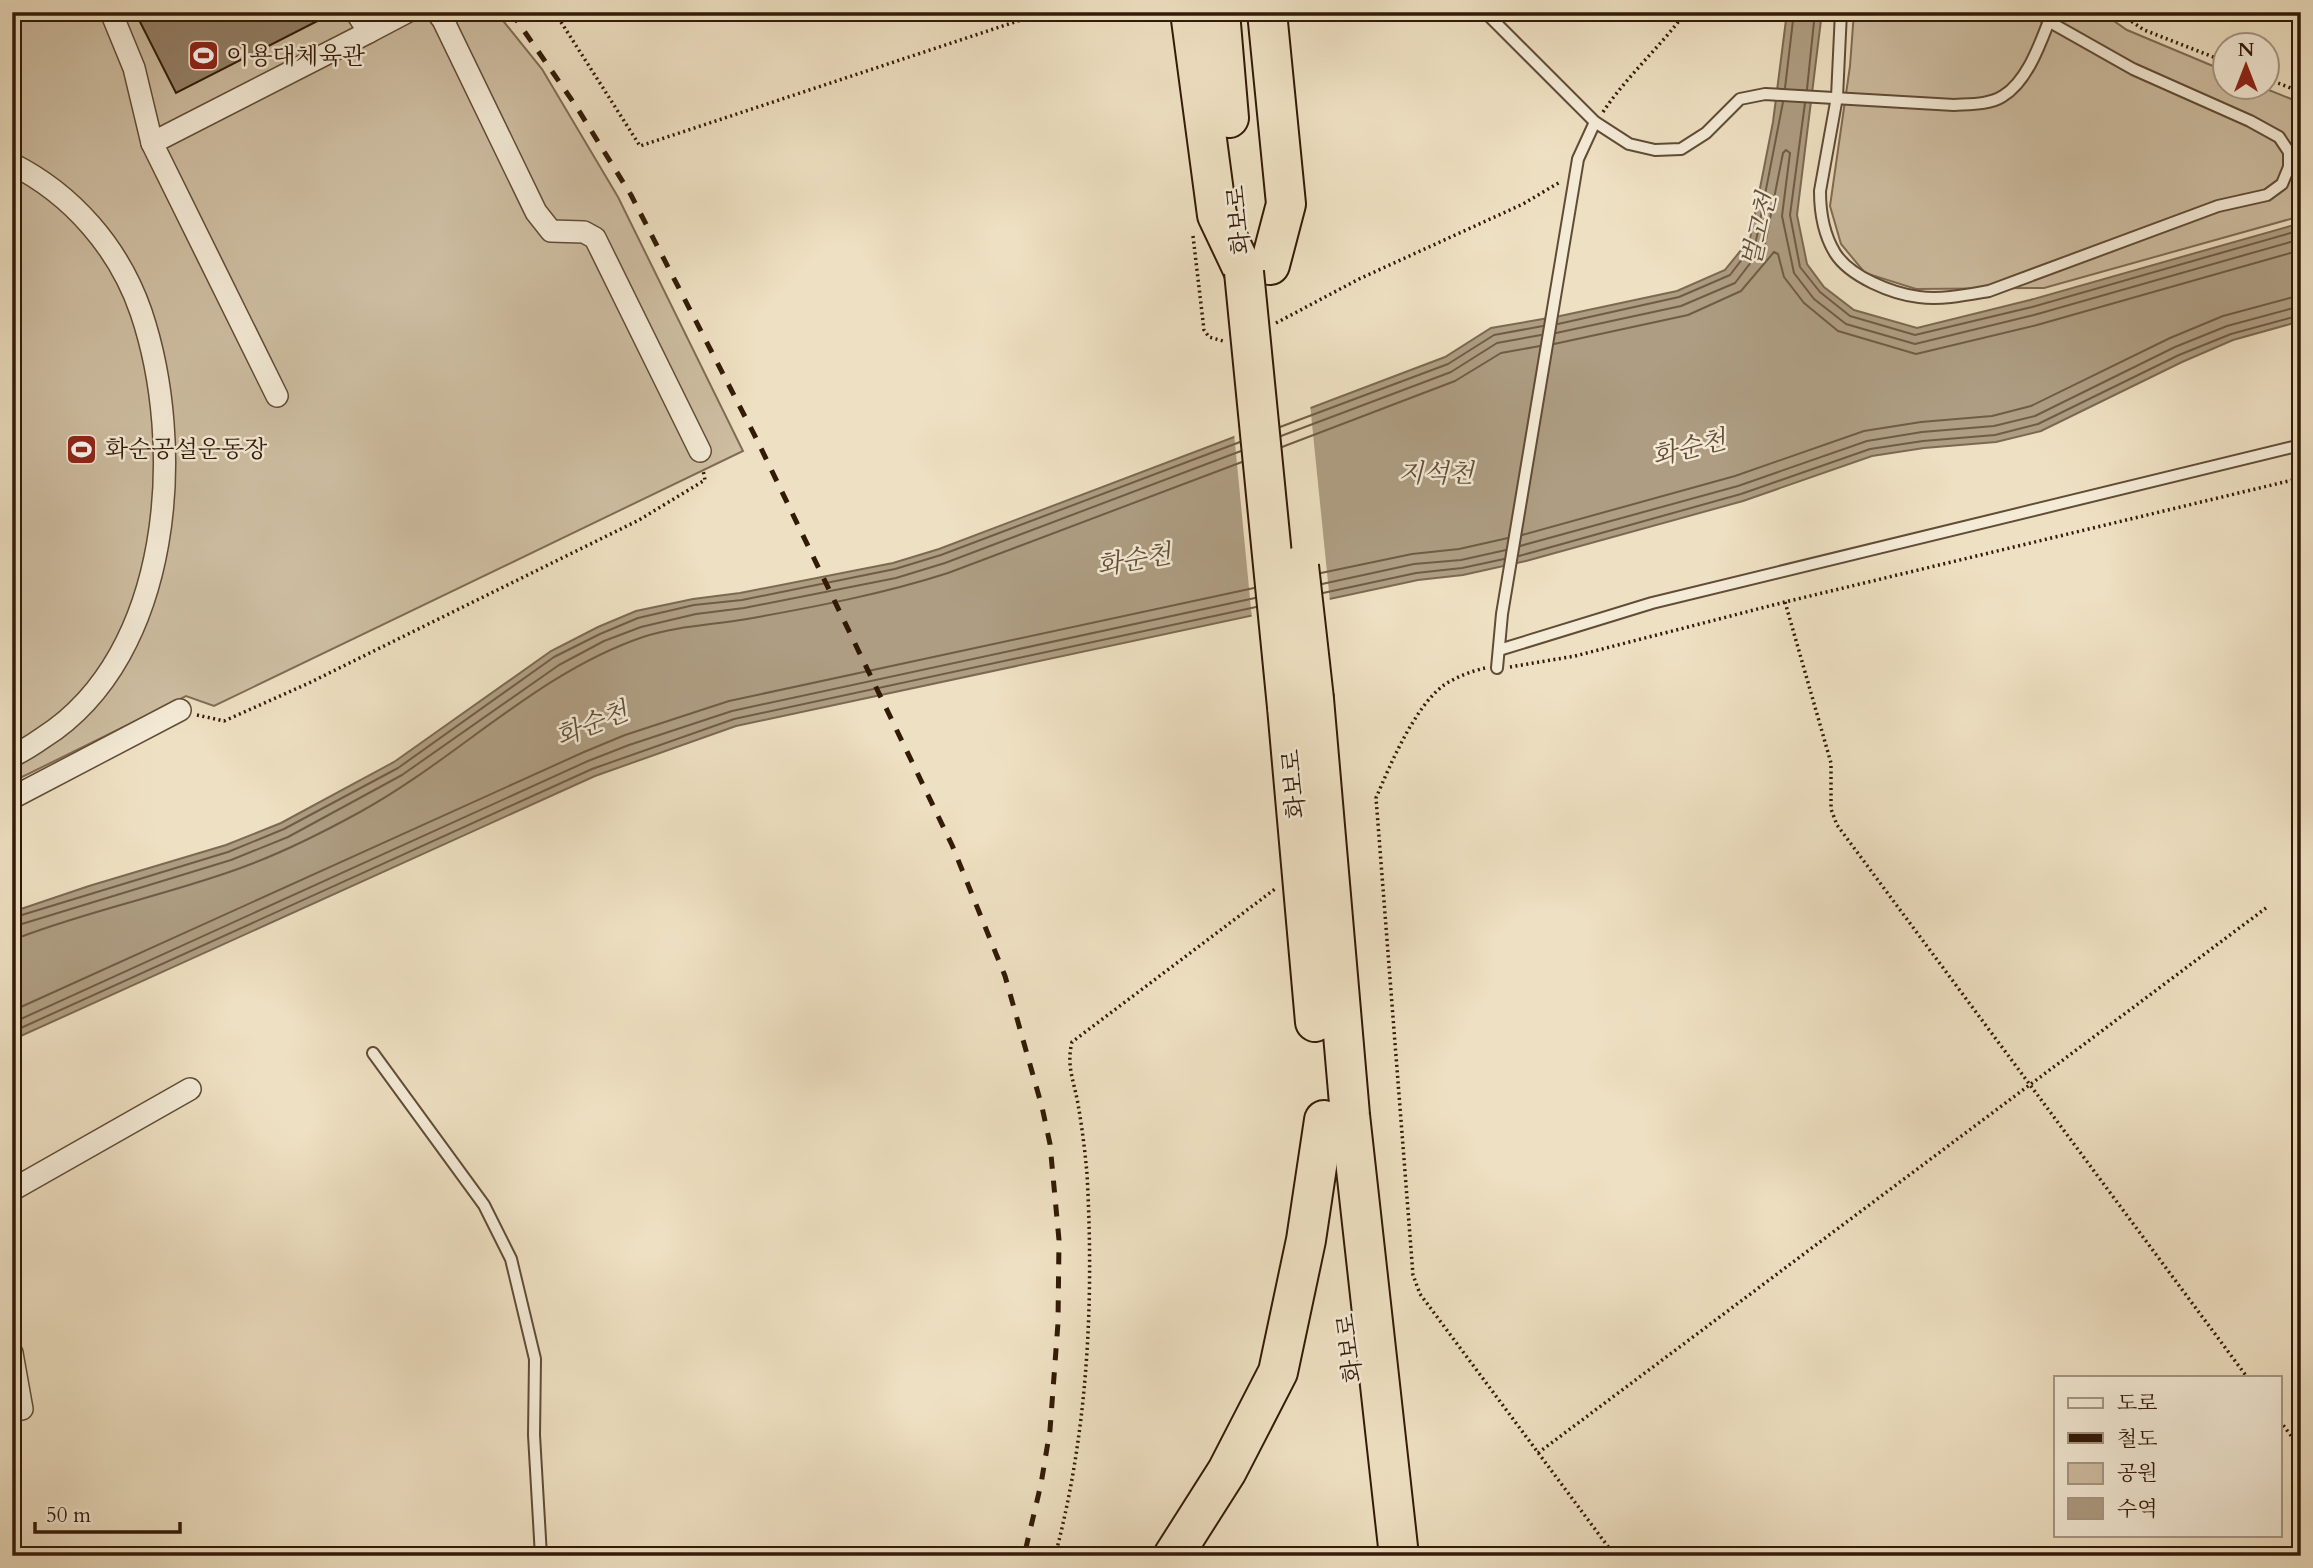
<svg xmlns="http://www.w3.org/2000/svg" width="2313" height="1568" font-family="Cardo,'Noto Serif KR',serif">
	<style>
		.green { fill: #cebea2; stroke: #806c54; stroke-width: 2 }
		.water { fill: #ae9d82; stroke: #7c6951; stroke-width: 2 }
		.pier { fill: #eee0c2 }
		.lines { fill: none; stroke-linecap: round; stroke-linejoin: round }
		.shore { stroke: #705c44; stroke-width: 2 }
		.building { fill: #948168; stroke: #321a07; stroke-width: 2 }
		.lane-casing { stroke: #614c36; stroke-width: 14 }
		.street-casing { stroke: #614c36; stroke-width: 24 }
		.highway-casing { stroke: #321a07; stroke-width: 42 }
		.path { stroke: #321a07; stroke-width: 3.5; stroke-dasharray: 2 3.5; stroke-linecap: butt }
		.lane { stroke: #f4ebd7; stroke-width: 10 }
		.street { stroke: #f4ebd7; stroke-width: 21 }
		.highway { stroke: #eee0c2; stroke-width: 38 }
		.rail { stroke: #321a07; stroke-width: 5; stroke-dasharray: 12 12; stroke-linecap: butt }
		.highway-bridge-casing { stroke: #321a07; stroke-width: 42; stroke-linecap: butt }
		.highway-bridge { stroke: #eee0c2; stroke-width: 38 }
		.labels { text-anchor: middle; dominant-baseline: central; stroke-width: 5; stroke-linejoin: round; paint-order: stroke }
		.poi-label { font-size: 24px; fill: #321a07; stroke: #f4ebd7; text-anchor: start }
		.street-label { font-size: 24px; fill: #321a07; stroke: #f4ebd7 }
		.water-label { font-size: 26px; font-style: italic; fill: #644e38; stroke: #f4ebd7 }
	</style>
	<rect width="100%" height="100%" fill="#eee0c2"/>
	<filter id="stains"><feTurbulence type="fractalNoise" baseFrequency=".00286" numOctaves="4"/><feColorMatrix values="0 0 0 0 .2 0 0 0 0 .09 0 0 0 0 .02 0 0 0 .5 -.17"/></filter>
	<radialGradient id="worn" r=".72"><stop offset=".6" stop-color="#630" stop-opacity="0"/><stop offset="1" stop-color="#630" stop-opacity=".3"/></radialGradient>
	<g class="green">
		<path d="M 12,12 L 496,12 L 542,69 L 618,197 L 743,451 L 214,706 L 186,696 L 12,782 Z"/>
		<path d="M 1854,12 L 2101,12 L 2127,30 L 2225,71 L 2226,88 L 2264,88 L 2301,103 L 2301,216 L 2044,288 L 1916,289 L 1865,273 L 1841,244 L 1830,206 L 1850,66 Z"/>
	</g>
	<path class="water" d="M 1787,12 L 1822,12 L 1797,215 L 1807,264 L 1824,287 L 1854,310 L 1917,328 L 2030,300 L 2301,223 L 2301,321 L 2233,340 L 2182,362 L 2041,431 L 1996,442 L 1924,448 L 1872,456 L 1743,501 L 1526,561 L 1463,575 L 1418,580 L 736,726 L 595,776 L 12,1040 L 12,912 L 89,886 L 226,845 L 281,823 L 394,762 L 551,651 L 598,627 L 636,611 L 693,599 L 740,593 L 893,563 L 939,549 L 1445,357 L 1491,328 L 1560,316 L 1677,291 L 1725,270 L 1750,239 L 1773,122 Z"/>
	<path class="pier" d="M 1310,404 L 1330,602 L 1252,619 L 1234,433 Z"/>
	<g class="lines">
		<g class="shore">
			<path d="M 1785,88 L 1794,12"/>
			<path d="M 1807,89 L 1815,12"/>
			<path d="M 1805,103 L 1790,215 L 1800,267 L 1820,292 L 1850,316 L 1915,335 L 2032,307 L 2301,230"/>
			<path d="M 1558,324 L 1679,297 L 1730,275 L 1756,241 L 1783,102"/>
			<path d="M 1556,333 L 1681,306 L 1735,283 L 1765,244 L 1783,153 L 1786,150 L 1790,153 L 1782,216 L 1794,273 L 1814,299 L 1846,324 L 1915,344 L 2034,315 L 2301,239"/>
			<path d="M 1554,344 L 1688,315 L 1741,291 L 1774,252 L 1778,254 L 1784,277 L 1804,303 L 1838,331 L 1916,354 L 2037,325 L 2301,250"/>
			<path d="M 1280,427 L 1448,364 L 1494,335 L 1543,326"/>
			<path d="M 1281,436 L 1451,372 L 1497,343 L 1541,335"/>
			<path d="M 1282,447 L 1455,381 L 1501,353 L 1540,346"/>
			<path d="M 1522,535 L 1735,476 L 1864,431 L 1921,422 L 1992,416 L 2031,406 L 2170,338 L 2223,316 L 2301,295"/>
			<path d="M 1520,546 L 1738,486 L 1867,441 L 1922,432 L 1994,426 L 2035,416 L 2175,347 L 2227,326 L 2301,306"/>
			<path d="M 1519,556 L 1741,494 L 1870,449 L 1923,441 L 1995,435 L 2038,424 L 2179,355 L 2231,334 L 2301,315"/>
			<path d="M 1321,573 L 1412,554 L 1459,549 L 1508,538"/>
			<path d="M 1322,584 L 1414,564 L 1461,560 L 1506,550"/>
			<path d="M 1323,593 L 1416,573 L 1462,568 L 1504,559"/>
			<path d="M 12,918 L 228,852 L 284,829 L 398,768 L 554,657 L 600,634 L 638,618 L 694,605 L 742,600 L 895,569 L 941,555 L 1240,442"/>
			<path d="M 12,927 L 231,860 L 288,837 L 402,775 L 559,665 L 604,641 L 641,627 L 696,614 L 744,608 L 896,578 L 945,563 L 1241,451"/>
			<path d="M 12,938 L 23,936 C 92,910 165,895 235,870 C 278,855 320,834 360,812 C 457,759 537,673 643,637 C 677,626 712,625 747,619 C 814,607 883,594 948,573 L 1242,462"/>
			<path d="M 12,1011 L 584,752 L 625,735 L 729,701 L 1254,588"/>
			<path d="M 12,1023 L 588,761 L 629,745 L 732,711 L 1255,598"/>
			<path d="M 12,1032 L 592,769 L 734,719 L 1256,607"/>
		</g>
	</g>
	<path class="building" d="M 135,12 L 335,12 L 176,93 Z"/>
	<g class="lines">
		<defs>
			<g id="lane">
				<path d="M 1485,12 L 1595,122 L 1629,144 L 1655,150 L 1681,149 L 1706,133 L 1740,99 L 1765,94 L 1954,105 C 1970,104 1989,105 2003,96 C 2028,81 2041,41 2051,16"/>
				<path d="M 1841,12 L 1837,97 L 1820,191 C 1820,212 1824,235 1835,253 C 1850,277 1893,294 1919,297 C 1942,300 1966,295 1989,291 L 2218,206 L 2267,195 L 2282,184 L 2289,167 L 2289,152 L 2279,137 L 2250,121 L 2133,69 L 2048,21 L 2042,12"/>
				<path d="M 1499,650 L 1652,603 L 2301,445"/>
				<path d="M 1497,668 L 1502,614 L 1578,159 L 1595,122"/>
				<path d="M 373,1053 L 484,1205 L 511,1259 L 535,1359 L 534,1435 L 541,1556"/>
			</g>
			<g id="street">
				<path d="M 111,12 L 134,68 L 152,143 L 277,396"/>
				<path d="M 356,12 L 369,32 L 407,12"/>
				<path d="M 437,12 L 443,20 L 536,212 L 551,231 L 584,232 L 595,238 L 700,451"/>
				<path d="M 152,143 L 369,32"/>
				<path d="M 12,164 C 72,194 119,248 141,312 C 186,445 173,654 44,737 C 34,744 24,751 12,756"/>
				<path d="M 12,798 L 180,710"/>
				<path d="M 12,1190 L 190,1089"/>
				<path d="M 12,1353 L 22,1409"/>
			</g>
			<g id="highway">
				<path d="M 1190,12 L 1217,215 L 1244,272"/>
				<path d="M 1220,12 L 1229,118"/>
				<path d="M 1267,12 L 1286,204 L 1270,265"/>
				<path d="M 1314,699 L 1350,1115 L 1399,1556"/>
				<path d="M 1287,707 L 1315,1022"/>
				<path d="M 1173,1556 L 1227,1471 L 1278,1372 L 1306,1240 L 1324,1120"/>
			</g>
		</defs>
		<use href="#lane" class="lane-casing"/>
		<use href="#street" class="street-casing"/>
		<use href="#highway" class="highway-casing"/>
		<g class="path">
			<path d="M 2118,12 L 2144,30 L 2226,62"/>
			<path d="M 561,22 L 640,146 L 1045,12"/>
			<path d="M 2268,79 L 2301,92"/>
			<path d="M 1603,112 C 1627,76 1660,47 1686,12"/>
			<path d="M 1193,236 L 1204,330 L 1209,337 L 1223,341"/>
			<path d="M 1276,323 L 1359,279 L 1523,204 L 1560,182"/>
			<path d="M 1785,602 L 1831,763 L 1831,809 L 1837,825 L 2247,1377"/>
			<path d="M 1510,667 L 1575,656 L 1785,602 L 2301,478"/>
			<path d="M 1485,668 C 1472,671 1456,677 1444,685 C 1415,706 1390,765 1376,798 L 1413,1275 L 1420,1294 L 1615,1556"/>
			<path d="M 197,715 L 224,721 L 309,683 L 639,520 L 705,480 L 703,470"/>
			<path d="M 2280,1421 L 2301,1449"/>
			<path d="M 1538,1453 L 2266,908"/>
			<path d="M 1055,1556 C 1088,1432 1094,1301 1087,1174 C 1085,1151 1082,1127 1078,1104 C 1074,1081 1066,1066 1072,1042 L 1275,889"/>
		</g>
		<use href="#lane" class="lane"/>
		<use href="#street" class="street"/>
		<use href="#highway" class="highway"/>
		<path class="rail" d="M 511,12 L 576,106 L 631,195 L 757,440 L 952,845 L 1005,976 L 1042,1107 L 1050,1144 L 1059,1240 L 1058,1323 L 1050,1430 L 1041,1484 L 1024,1556"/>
		<defs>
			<g id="highway-bridge">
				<path d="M 1244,272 L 1287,707"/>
				<path d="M 1299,566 L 1314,699"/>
			</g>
		</defs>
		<use href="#highway-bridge" class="highway-bridge-casing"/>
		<use href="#highway-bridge" class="highway-bridge"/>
	</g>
	<defs>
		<symbol id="stadium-square" viewBox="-11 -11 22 22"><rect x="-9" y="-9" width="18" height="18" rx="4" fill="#8f2418" stroke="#f4ebd7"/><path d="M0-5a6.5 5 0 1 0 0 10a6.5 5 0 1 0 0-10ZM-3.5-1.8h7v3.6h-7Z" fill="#fff"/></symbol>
	</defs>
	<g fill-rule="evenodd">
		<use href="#stadium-square" x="186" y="38" width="35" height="35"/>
		<use href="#stadium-square" x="64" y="432" width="35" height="35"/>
	</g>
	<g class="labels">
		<g class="poi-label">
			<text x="226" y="56">이용대체육관</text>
			<text x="105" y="449">화순공설운동장</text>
		</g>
		<g class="street-label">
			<text transform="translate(1239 220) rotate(-95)">화보로</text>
			<text transform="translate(1294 784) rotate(-95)">화보로</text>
			<text transform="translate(1350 1348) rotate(-97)">화보로</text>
		</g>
		<g class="water-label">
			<text transform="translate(1759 230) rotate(-77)">벌고천</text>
			<text transform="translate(1689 448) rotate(-14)">화순천</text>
			<text x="1436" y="473">지석천</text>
			<text transform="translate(1134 560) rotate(-10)">화순천</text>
			<text transform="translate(592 724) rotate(-22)">화순천</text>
		</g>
	</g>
	<rect width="2313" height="1568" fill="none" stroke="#eee0c2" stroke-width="42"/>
	<rect x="14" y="14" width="2285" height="1540" fill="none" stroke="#321a07" stroke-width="3.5"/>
	<rect x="21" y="21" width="2271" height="1526" fill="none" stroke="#321a07" stroke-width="2"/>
	<rect x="2054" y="1376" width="228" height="161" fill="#f4ebd7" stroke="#a69784" stroke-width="2"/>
	<rect x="2068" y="1398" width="35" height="10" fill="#f4ebd7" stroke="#a69784" stroke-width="2"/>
	<text x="2117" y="1410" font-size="21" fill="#321a07">도로</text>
	<rect x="2068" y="1433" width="35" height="10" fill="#321a07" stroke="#a69784" stroke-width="2"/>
	<text x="2117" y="1446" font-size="21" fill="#321a07">철도</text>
	<rect x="2068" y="1463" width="35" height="21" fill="#cebea2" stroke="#a69784" stroke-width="2"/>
	<text x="2117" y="1480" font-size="21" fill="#321a07">공원</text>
	<rect x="2068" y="1498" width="35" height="21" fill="#ae9d82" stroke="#a69784" stroke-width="2"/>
	<text x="2117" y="1516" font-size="21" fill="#321a07">수역</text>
	<g transform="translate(2246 66)"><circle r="33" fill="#f4ebd7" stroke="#a69784" stroke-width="2"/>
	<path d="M0-5L12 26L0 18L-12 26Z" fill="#8f2418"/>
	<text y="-10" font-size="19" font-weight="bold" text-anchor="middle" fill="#321a07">N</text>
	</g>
	<path d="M35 1522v10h145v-10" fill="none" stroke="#321a07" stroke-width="3.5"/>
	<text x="46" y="1522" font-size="21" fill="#321a07" stroke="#f4ebd7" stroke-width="5" paint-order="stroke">50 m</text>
	<rect width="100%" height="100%" filter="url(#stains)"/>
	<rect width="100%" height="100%" fill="url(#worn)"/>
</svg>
